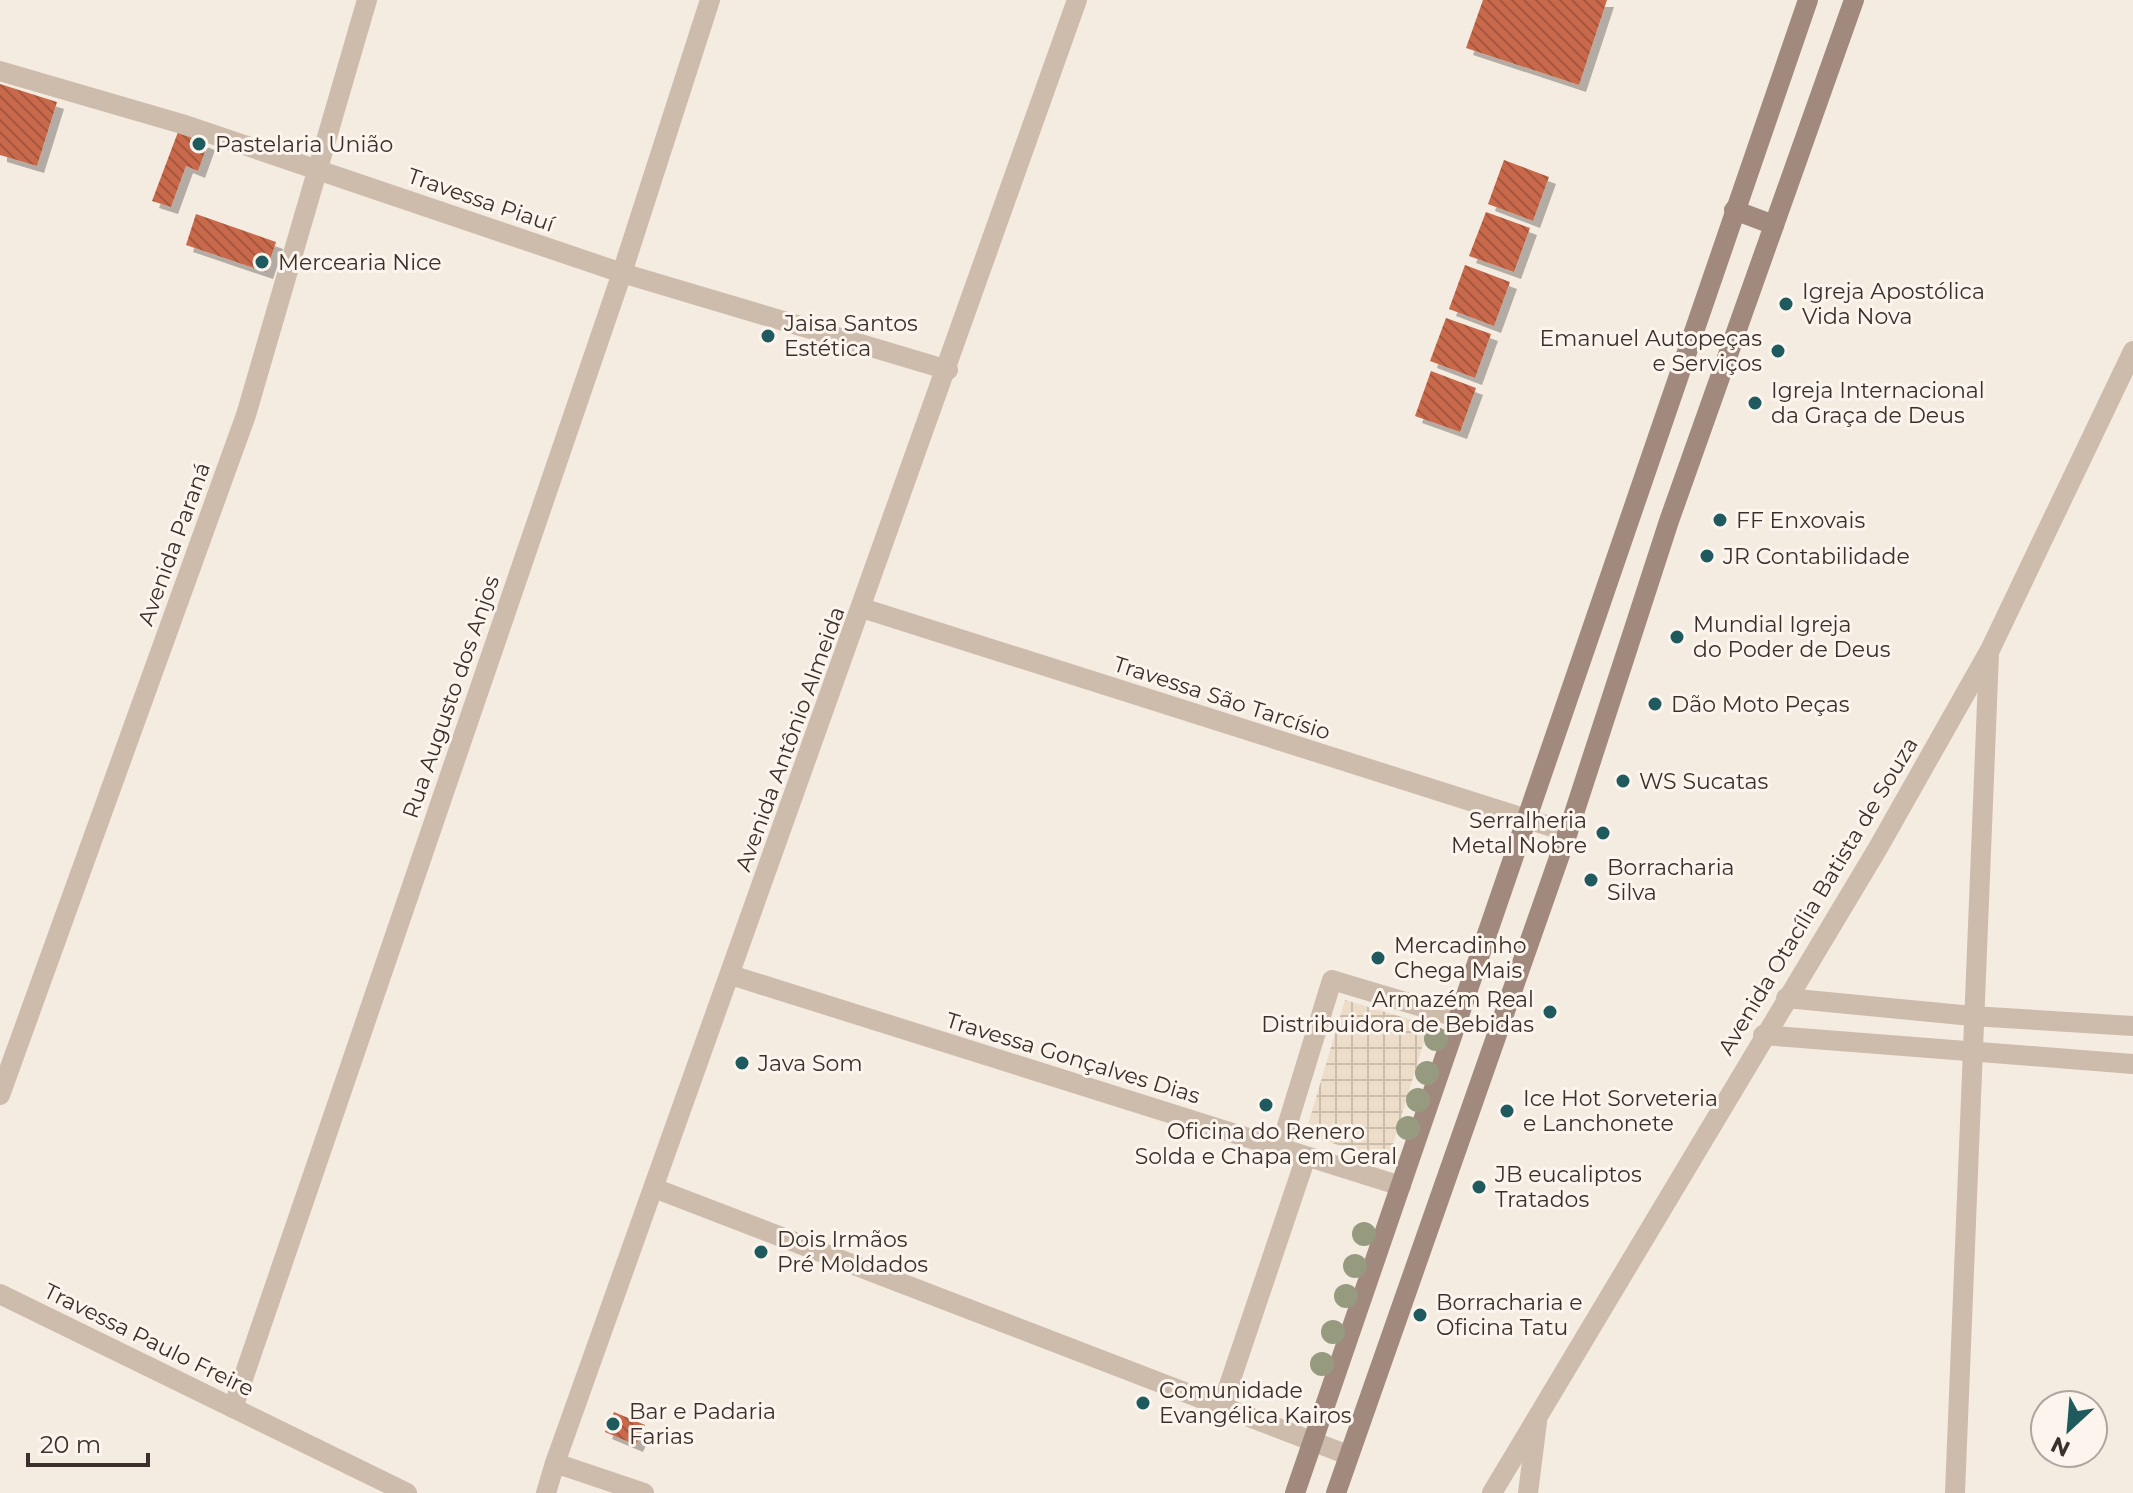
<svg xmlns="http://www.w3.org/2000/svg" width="2133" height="1493" font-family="Montserrat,sans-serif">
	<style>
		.plaza { fill: url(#plaza-grid) }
		.building { fill: url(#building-back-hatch); filter: url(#shadow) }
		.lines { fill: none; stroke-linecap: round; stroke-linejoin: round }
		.minor { stroke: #cdbbac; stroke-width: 20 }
		.tertiary { stroke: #cdbbac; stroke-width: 20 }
		.secondary { stroke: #a18a7d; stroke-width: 20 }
		.tree { fill: #969b7f }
		.poi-dot { fill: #1f5a5e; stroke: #fbf5ee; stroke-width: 3 }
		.labels { text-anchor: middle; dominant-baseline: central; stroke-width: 6; stroke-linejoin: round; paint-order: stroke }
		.poi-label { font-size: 22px; fill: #3b302b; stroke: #fbf5ee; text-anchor: start }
		.street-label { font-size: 22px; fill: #3b302b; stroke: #fbf5ee }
	</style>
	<defs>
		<pattern id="plaza-grid" width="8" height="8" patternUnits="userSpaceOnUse" patternTransform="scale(2)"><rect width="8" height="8" fill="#ecdcc8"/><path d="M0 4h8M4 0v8" fill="none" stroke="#cbbdac"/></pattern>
		<pattern id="building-back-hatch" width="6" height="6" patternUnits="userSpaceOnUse" patternTransform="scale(2)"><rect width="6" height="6" fill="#c8694b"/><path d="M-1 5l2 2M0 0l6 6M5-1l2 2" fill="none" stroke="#a4573f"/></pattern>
		<filter id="shadow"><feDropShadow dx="7" dy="7" stdDeviation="0" flood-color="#0004"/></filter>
	</defs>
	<rect width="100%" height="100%" fill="#f4ebe1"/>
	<path class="plaza" d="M 1345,1000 L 1429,1025 L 1388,1160 L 1305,1135 Z"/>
	<g class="building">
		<path d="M 1483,0 L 1607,0 L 1579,85 L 1466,48 Z"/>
		<path d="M 0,84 L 57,102 L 37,166 L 0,155 Z"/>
		<path d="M 178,132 L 208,143 L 198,171 L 186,166 L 171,207 L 152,201 Z"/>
		<path d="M 1504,160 L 1549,177 L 1533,221 L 1488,204 Z"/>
		<path d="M 1486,212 L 1530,228 L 1514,272 L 1469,256 Z"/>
		<path d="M 196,214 L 276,242 L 266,272 L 186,245 Z"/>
		<path d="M 1465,265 L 1510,282 L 1494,326 L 1449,309 Z"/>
		<path d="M 1446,318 L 1491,334 L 1475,378 L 1430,361 Z"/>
		<path d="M 1431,371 L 1476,388 L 1460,432 L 1415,416 Z"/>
		<path d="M 614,1412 L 645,1425 L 636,1445 L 605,1432 Z"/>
	</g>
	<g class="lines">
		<g class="minor">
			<path d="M 0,71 L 182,124 L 622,273 L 948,370"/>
			<path d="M 862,608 L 1568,832"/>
			<path d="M 731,975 L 1401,1186"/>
			<path d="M 1786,998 L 1972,1016 L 2133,1026"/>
			<path d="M 1763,1035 L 2133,1064"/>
			<path d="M 0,1095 L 246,415 L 367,0"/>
			<path d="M 1280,1149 L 1332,980 L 1459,1018"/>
			<path d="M 654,1188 L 1348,1455"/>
			<path d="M 1222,1406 L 1306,1157"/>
			<path d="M 233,1408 L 622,273 L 710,0"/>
			<path d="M 644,1493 L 555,1463 L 1077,0"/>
			<path d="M 1492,1493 L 1878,848 L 1990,650 L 2133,351"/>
			<path d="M 1528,1493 L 1537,1422"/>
			<path d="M 1955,1493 L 1989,654"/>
		</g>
		<g class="tertiary">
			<path d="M 0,1294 L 407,1493"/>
			<path d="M 546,1493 L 555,1463"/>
		</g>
		<g class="secondary">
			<path d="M 1734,210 L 1774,225"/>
			<path d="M 1295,1493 L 1808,0"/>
			<path d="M 1336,1493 L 1568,832 L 1669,521 L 1854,0"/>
		</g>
	</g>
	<g class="tree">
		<circle cx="1436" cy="1039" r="12"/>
		<circle cx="1427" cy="1073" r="12"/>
		<circle cx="1418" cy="1100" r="12"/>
		<circle cx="1408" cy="1128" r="12"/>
		<circle cx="1364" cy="1234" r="12"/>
		<circle cx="1355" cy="1266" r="12"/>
		<circle cx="1346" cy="1296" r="12"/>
		<circle cx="1333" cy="1332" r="12"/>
		<circle cx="1322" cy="1364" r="12"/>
	</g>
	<g class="poi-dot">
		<circle cx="199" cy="144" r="8"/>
		<circle cx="262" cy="262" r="8"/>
		<circle cx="1786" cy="304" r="8"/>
		<circle cx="768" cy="336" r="8"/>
		<circle cx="1778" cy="351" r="8"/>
		<circle cx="1755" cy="403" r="8"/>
		<circle cx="1720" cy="520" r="8"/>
		<circle cx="1707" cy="556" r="8"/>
		<circle cx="1677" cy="637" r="8"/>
		<circle cx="1655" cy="704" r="8"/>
		<circle cx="1623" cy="781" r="8"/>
		<circle cx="1603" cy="833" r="8"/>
		<circle cx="1591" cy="880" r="8"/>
		<circle cx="1378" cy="958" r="8"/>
		<circle cx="1550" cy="1012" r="8"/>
		<circle cx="742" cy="1063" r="8"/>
		<circle cx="1266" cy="1105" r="8"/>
		<circle cx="1507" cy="1111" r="8"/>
		<circle cx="1479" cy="1187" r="8"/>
		<circle cx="761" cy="1252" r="8"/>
		<circle cx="1420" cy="1315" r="8"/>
		<circle cx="1143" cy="1403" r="8"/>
		<circle cx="613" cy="1424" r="8"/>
	</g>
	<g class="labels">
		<g class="poi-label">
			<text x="215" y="144">Pastelaria União</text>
			<text x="278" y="262">Mercearia Nice</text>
			<text x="1802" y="291">Igreja Apostólica<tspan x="1802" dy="25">Vida Nova</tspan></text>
			<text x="784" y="323">Jaisa Santos<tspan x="784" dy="25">Estética</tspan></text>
			<text x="1762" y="338" text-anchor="end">Emanuel Autopeças<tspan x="1762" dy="25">e Serviços</tspan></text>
			<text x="1771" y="390">Igreja Internacional<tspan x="1771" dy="25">da Graça de Deus</tspan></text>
			<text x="1736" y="520">FF Enxovais</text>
			<text x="1723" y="556">JR Contabilidade</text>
			<text x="1693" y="624">Mundial Igreja<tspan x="1693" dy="25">do Poder de Deus</tspan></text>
			<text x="1671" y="704">Dão Moto Peças</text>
			<text x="1639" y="781">WS Sucatas</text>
			<text x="1587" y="820" text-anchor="end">Serralheria<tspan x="1587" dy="25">Metal Nobre</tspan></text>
			<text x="1607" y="867">Borracharia<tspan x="1607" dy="25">Silva</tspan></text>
			<text x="1394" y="945">Mercadinho<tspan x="1394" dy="25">Chega Mais</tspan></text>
			<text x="1534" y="999" text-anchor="end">Armazém Real<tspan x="1534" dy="25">Distribuidora de Bebidas</tspan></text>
			<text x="758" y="1063">Java Som</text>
			<text x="1523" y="1098">Ice Hot Sorveteria<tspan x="1523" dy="25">e Lanchonete</tspan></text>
			<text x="1266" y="1131" text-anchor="middle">Oficina do Renero<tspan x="1266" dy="25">Solda e Chapa em Geral</tspan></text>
			<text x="1495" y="1174">JB eucaliptos<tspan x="1495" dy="25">Tratados</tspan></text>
			<text x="777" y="1239">Dois Irmãos<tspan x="777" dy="25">Pré Moldados</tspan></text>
			<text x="1436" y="1302">Borracharia e<tspan x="1436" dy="25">Oficina Tatu</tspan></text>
			<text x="1159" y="1390">Comunidade<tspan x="1159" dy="25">Evangélica Kairos</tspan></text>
			<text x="629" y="1411">Bar e Padaria<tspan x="629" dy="25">Farias</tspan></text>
		</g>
		<g class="street-label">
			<text transform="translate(481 200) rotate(19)">Travessa Piauí</text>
			<text transform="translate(174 544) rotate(-70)">Avenida Paraná</text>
			<text transform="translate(451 697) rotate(-71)">Rua Augusto dos Anjos</text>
			<text transform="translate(1222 698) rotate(18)">Travessa São Tarcísio</text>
			<text transform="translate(790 739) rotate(-70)">Avenida Antônio Almeida</text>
			<text transform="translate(1818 896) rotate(-59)">Avenida Otacília Batista de Souza</text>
			<text transform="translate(1073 1058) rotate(17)">Travessa Gonçalves Dias</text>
			<text transform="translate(149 1340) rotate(26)">Travessa Paulo Freire</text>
		</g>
	</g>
	<g transform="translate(2069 1429) rotate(206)"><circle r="38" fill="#fbf5ee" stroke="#aea6a0" stroke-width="2"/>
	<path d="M0-6L14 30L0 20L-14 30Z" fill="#1f5a5e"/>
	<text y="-12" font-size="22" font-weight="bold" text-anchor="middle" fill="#3b302b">N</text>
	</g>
	<path d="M28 1453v12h120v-12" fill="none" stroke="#3b302b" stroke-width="4"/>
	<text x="40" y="1453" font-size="24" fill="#3b302b" stroke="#fbf5ee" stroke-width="6" paint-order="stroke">20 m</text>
</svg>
